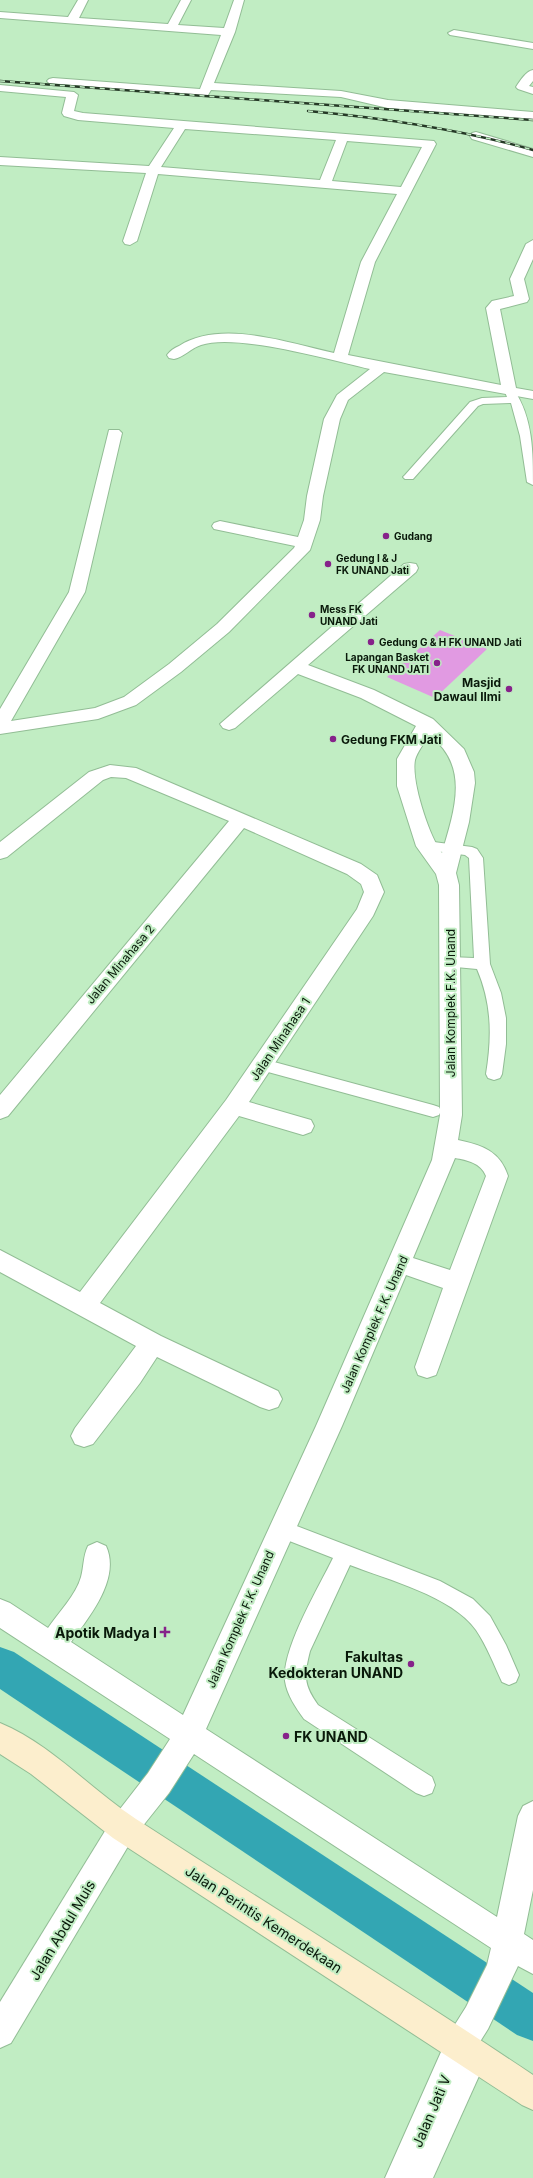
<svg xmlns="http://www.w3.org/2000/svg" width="533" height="2178" font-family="Inter,sans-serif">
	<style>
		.green { fill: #e19ae2 }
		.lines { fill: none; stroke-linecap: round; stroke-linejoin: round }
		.canal { fill: #33a6b3; fill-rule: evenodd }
		.service-casing { stroke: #92bd95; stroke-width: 2 }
		.minor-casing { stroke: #92bd95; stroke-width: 2 }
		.tertiary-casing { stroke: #92bd95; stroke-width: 2 }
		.secondary-casing { stroke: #92bd95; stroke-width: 2 }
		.service { fill: #fff; fill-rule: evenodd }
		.minor { fill: #fff; fill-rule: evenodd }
		.tertiary { fill: #fff; fill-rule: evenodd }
		.secondary { fill: #fceecd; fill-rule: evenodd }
		.rail-casing { stroke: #253926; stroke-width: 2.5 }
		.rail { stroke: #c1edc3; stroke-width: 1.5; stroke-dasharray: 5; stroke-linecap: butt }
		.poi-dot { fill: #86228a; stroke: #c1edc3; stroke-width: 1.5 }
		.labels { text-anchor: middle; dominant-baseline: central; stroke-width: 4; stroke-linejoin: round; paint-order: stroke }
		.far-poi-label { font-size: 10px; font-weight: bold; fill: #09190a; stroke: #c1edc3; text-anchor: start }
		.poi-label { font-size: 12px; font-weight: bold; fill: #09190a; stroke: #c1edc3; text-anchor: end }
		.street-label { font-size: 12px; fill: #09190a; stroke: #c1edc3 }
		.near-poi-label { font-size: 14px; font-weight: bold; fill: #09190a; stroke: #c1edc3; text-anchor: end }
		.near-street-label { font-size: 14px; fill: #09190a; stroke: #c1edc3 }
	</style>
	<rect width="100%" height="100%" fill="#c1edc3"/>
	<path class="green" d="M 440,630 L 487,649 L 435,698 L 387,677 Z"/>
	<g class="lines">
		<path class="canal" d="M 0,1647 L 14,1652 L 533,1993 L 533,2041 L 517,2035 L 0,1689 Z"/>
		<defs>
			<g id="service">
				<path d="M 510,389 L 514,390 C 533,418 533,452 533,485 L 527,482 L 520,436 L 511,403 L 483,404 L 478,406 L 413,479 L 405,479 L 403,477 L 405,475 L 470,402 L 482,398 L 507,397 L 505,392 Z"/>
				<path d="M 426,841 L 472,847 L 477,849 L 483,858 L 490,964 L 501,993 L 506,1018 L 506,1044 L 502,1074 L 500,1078 L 494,1080 L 488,1078 L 486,1074 C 492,1037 492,1004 477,969 L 445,966 L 442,962 L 445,958 L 450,957 L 474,958 L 469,858 L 465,855 L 421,849 L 419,846 L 421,843 Z"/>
				<path d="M 263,1059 L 433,1105 L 439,1107 L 441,1111 L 439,1115 L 433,1117 L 257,1069 L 255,1065 L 257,1061 Z"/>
				<path d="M 281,1520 L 440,1581 L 473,1599 L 490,1616 L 506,1645 L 519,1675 L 516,1682 L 509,1685 L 502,1682 C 494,1665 487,1646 476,1630 C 452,1596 388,1580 350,1565 L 310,1651 C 304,1675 303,1684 318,1705 L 432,1777 L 435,1785 L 432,1793 L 424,1796 L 416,1793 L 304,1719 C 296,1708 287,1695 285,1681 C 281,1650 319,1587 333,1558 L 274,1535 L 271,1529 L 274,1523 Z"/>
				<path d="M 476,2044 L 484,2048 L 488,2056 L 433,2178 L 409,2178 L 468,2048 Z"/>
			</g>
			<g id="minor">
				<path d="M 78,0 L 88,0 L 79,18 L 168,24 L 181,0 L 191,0 L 178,25 L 224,28 L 234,0 L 244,0 L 235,32 L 214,83 L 341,91 L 388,100 L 533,112 L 533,120 L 388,108 L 341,97 L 211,90 L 208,95 L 204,96 L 49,83 L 47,81 L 49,79 L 53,78 L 200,89 L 221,35 L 0,18 L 0,12 L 68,17 Z"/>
				<path d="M 454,30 L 533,43 L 533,49 L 450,35 L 448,33 Z"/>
				<path d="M 533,70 L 533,81 L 529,86 L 533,87 L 533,94 L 518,89 L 516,87 C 520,81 526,71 533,70 Z"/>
				<path d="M 0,85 L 74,92 L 78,95 L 74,111 L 83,113 L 434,141 L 436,144 L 375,262 L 348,355 L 501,385 L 486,308 L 492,301 L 514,296 L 510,279 L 526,244 L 533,240 L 533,259 L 524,279 L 529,299 L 527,302 L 500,309 L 516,388 L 533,391 L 533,399 L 384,372 L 348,400 L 340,419 L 323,496 L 320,520 L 310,550 L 229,632 L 181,672 L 136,705 L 98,719 L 0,734 L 0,709 L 69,592 L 109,430 L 119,430 L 122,433 L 85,592 L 11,721 L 95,708 L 124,697 L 169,664 L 217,624 L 294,548 L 295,546 L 214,529 L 212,526 L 214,523 L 220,521 L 298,537 L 304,520 L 307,496 L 324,419 L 337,395 L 370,369 C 331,360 236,333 201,345 C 191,348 184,357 174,359 L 169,358 L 167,355 C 170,351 174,348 179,346 C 221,319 289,343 334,353 L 361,262 L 397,194 L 158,174 L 137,241 L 130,245 L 125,244 L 123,241 L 146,173 L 0,165 L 0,157 L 149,166 L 174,128 L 78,120 L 64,116 L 62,113 L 66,97 L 0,91 ZM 185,129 L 336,140 L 320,180 L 161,167 ZM 347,141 L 422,147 L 401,187 L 332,181 Z"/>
				<path d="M 476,132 L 533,149 L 533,157 L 472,139 L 470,136 L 472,133 Z"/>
				<path d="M 410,563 L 416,564 L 418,568 L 416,572 L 308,665 L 374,690 L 433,719 L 464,749 L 474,772 L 475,783 L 469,822 L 456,873 L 459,885 L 462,1115 L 458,1140 C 482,1145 500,1151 508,1176 L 439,1367 L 436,1375 L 427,1378 L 418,1375 L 415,1367 L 443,1288 L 406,1275 L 342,1426 L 206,1729 L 497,1917 L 518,1816 L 523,1806 L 533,1801 L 533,1890 L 524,1934 L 533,1940 L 533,1974 L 518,1966 L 488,2029 L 471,2056 L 419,2178 L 385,2178 L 449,2034 L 466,2007 L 487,1965 L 491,1948 L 194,1754 L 169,1793 L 142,1827 L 133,1838 L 123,1843 L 113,1838 L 108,1828 L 113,1818 L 148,1773 L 170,1739 L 0,1628 L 0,1599 L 10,1603 L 48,1628 C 59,1612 76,1595 81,1577 C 84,1566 83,1556 88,1546 L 97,1542 L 106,1546 C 121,1579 89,1617 71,1642 L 183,1715 L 316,1426 L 432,1160 L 440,1115 L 439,885 L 436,874 L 416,846 L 397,786 L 397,759 L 416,726 L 361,698 L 298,674 L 235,728 L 229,730 L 223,728 L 220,724 L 404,564 ZM 429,735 C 471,766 454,811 442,853 C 429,836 411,781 415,760 C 417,752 425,742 429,735 ZM 455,1158 C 467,1160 481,1163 486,1176 L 450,1270 L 413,1258 Z"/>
				<path d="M 110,765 L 136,768 L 361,864 L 377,875 L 384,892 L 373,916 L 249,1102 L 311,1120 L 314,1126 L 311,1132 L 303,1135 L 239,1116 L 100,1303 L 161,1336 L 278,1391 L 282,1399 L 278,1407 L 269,1410 L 260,1407 L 157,1357 L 140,1383 L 93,1444 L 84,1447 L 75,1444 L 71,1436 L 75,1428 L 136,1346 L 0,1272 L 0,1250 L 80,1292 L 226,1100 L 357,909 L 364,892 L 361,884 L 347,874 L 244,828 L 8,1116 L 0,1119 L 0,1095 L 229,821 L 126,778 L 111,777 L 103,780 L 7,857 L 0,859 L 0,842 L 89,772 Z"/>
			</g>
			<path id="tertiary" d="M 123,1813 L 133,1818 L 138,1828 L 133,1838 L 11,2043 L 0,2048 L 0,2002 L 113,1818 Z"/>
			<path id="secondary" d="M 0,1723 C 51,1744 90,1789 136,1819 C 268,1905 402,1987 533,2075 L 533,2110 L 522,2105 L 113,1838 L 31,1774 L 0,1754 Z"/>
		</defs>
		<use href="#service" class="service-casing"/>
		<use href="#minor" class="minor-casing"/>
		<use href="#tertiary" class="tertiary-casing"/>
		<use href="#secondary" class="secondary-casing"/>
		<use href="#service" class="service"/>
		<use href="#minor" class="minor"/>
		<use href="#tertiary" class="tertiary"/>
		<use href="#secondary" class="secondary"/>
		<defs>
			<g id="rail">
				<path d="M 0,81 L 533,120"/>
				<path d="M 308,111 C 384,118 459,129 533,150"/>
			</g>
		</defs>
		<use href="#rail" class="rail-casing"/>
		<use href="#rail" class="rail"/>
	</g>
	<g class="poi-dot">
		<circle cx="386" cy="536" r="4"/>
		<circle cx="328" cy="564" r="4"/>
		<circle cx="312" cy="615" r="4"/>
		<circle cx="371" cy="642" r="4"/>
		<circle cx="437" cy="663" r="4"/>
		<circle cx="509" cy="689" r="4"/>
		<circle cx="333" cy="739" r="4"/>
		<path d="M163 1626h4v4h4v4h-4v4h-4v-4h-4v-4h4z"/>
		<circle cx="411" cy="1664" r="4"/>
		<circle cx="286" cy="1736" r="4"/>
	</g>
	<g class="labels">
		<g class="far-poi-label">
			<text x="394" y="536">Gudang</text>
			<text x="336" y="558">Gedung I &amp; J<tspan x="336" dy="12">FK UNAND Jati</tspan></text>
			<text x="320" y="609">Mess FK<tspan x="320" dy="12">UNAND Jati</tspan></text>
			<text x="379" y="642">Gedung G &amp; H FK UNAND Jati</text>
			<text x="429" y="657" text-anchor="end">Lapangan Basket<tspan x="429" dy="12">FK UNAND JATI</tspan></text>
		</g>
		<g class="poi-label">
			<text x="501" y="682">Masjid<tspan x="501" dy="14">Dawaul Ilmi</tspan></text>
			<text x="341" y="739" text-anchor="start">Gedung FKM Jati</text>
		</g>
		<g class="street-label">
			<text transform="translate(120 964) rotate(-50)">Jalan Minahasa 2</text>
			<text transform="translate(450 1003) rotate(-90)">Jalan Komplek F.K. Unand</text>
			<text transform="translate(280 1039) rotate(-56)">Jalan Minahasa 1</text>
			<text transform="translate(374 1324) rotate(-66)">Jalan Komplek F.K. Unand</text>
			<text transform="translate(240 1619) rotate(-66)">Jalan Komplek F.K. Unand</text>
		</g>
		<g class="near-poi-label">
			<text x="157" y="1632">Apotik Madya I</text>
			<text x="403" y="1656">Fakultas<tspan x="403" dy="16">Kedokteran UNAND</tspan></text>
			<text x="294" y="1736" text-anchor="start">FK UNAND</text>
		</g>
		<g class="near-street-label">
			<text transform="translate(264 1919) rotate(33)">Jalan Perintis Kemerdekaan</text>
			<text transform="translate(62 1930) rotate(-59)">Jalan Abdul Muis</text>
			<text transform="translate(431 2111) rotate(-67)">Jalan Jati V</text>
		</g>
	</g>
</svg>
